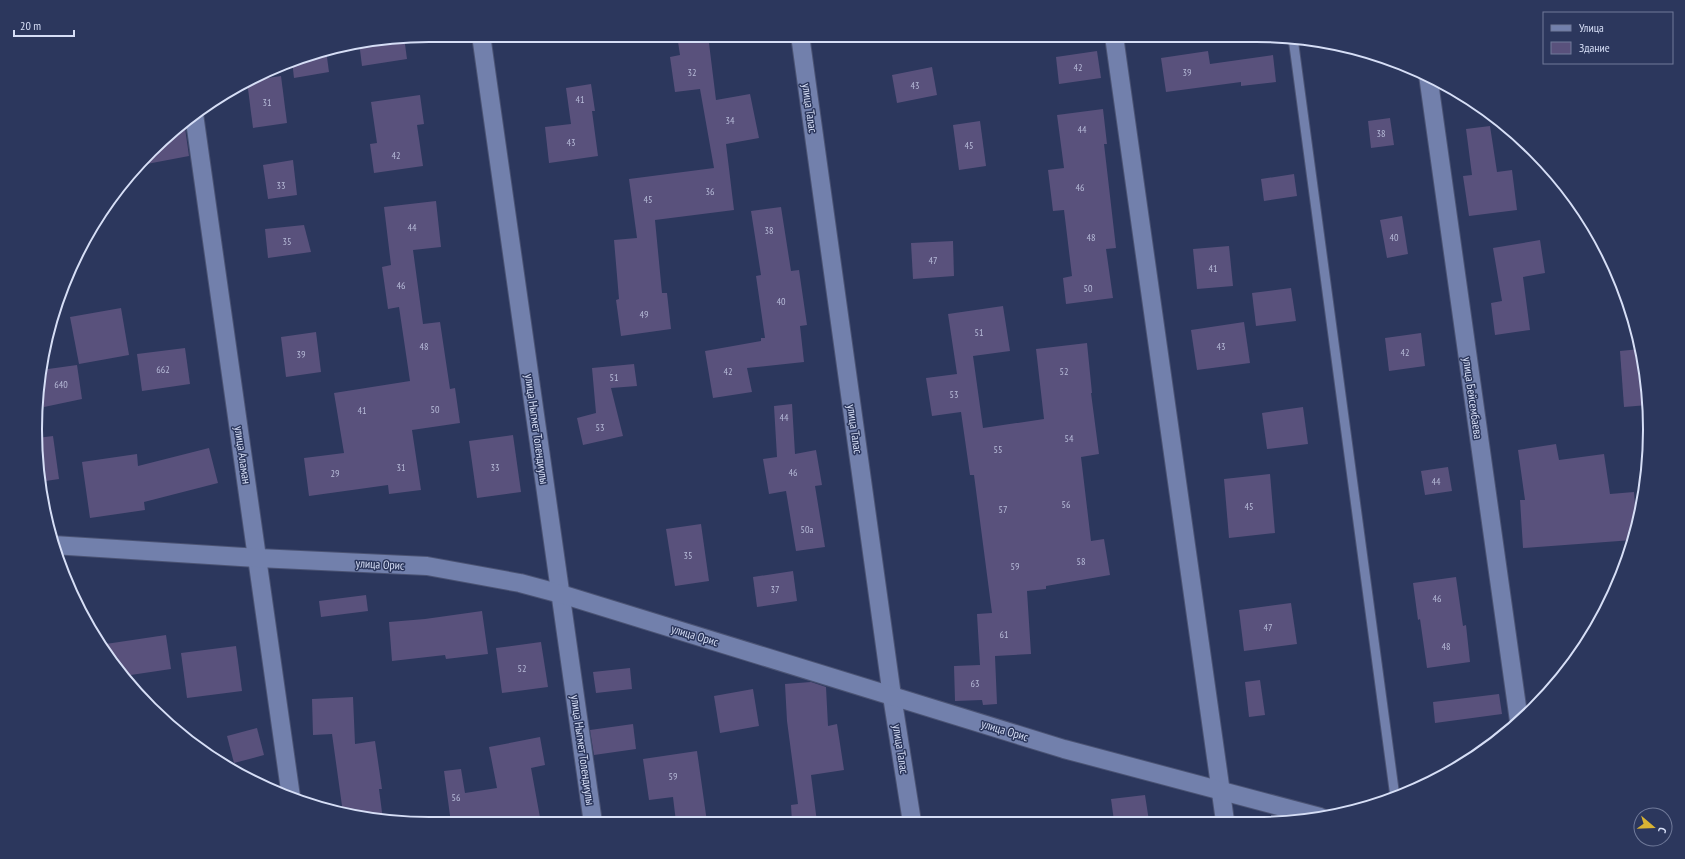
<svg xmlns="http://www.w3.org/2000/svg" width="1685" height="859" font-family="'PT Sans Narrow',sans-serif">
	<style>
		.building { fill: #59517c }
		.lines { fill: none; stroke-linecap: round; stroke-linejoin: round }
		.lane-casing { stroke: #4b5374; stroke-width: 11 }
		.street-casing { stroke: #4b5374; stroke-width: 20 }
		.lane { stroke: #7280ac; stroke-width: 9 }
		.street { stroke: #7280ac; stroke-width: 18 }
		.labels { text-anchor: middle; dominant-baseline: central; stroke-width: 3; stroke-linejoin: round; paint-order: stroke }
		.number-label { font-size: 10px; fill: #b7bbd8 }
		.street-label { font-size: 12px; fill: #d6def6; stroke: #2c375d }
		.rim { fill: none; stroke: #d6def6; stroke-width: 2 }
	</style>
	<rect width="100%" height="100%" fill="#2c375d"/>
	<g class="building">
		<path d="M 677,35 L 708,35 L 716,100 L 750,94 L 759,138 L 726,144 L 734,210 L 655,220 L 662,293 L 667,293 L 671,329 L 621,336 L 616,300 L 619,299 L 614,240 L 637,238 L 629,179 L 714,168 L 700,89 L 675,92 L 670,57 L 680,55 Z"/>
		<path d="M 404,37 L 407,59 L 362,66 L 359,42 Z"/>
		<path d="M 326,50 L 329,72 L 294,78 L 292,61 Z"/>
		<path d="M 1097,51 L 1101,78 L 1059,84 L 1056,57 Z"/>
		<path d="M 1208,51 L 1210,64 L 1273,55 L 1276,82 L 1241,86 L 1241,82 L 1166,92 L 1161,58 Z"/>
		<path d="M 932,67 L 937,95 L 897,103 L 892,75 Z"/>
		<path d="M 281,76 L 287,123 L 253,128 L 247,81 Z"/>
		<path d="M 591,84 L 595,111 L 592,111 L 598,156 L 549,163 L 545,127 L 571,124 L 566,88 Z"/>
		<path d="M 420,95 L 424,124 L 417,125 L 423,166 L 374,173 L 370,144 L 377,143 L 371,102 Z"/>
		<path d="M 1103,109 L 1107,144 L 1104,144 L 1116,248 L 1106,249 L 1113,298 L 1066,304 L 1063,278 L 1072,276 L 1064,210 L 1053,211 L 1048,170 L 1064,168 L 1057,115 Z"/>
		<path d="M 1390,118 L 1394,145 L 1371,148 L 1368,121 Z"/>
		<path d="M 184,121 L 189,156 L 136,166 L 167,138 Z"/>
		<path d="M 980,121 L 986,166 L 959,170 L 953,125 Z"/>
		<path d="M 1490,126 L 1497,172 L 1512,170 L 1517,210 L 1469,216 L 1463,176 L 1472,175 L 1466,129 Z"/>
		<path d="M 293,160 L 297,195 L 268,199 L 263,165 Z"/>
		<path d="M 1294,174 L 1297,196 L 1264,201 L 1261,179 Z"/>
		<path d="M 436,201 L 441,247 L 413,250 L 423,324 L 440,322 L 450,389 L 455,388 L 460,423 L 412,430 L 421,490 L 389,494 L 388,485 L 309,496 L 304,458 L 344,453 L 334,393 L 410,381 L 399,307 L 388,309 L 382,267 L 391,265 L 384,207 Z"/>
		<path d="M 781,207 L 791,271 L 799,270 L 807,325 L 800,326 L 804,362 L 747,368 L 752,392 L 713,398 L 705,351 L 761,341 L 761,338 L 765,338 L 756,276 L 761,275 L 751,211 Z"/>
		<path d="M 1402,216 L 1408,254 L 1387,258 L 1380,220 Z"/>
		<path d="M 304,225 L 311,252 L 268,258 L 265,229 Z"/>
		<path d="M 1540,240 L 1545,273 L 1523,277 L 1530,330 L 1495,335 L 1491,303 L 1502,301 L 1493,248 Z"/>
		<path d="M 953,241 L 954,276 L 913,279 L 911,243 Z"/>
		<path d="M 1229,246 L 1233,286 L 1197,289 L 1193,249 Z"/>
		<path d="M 1291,288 L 1296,321 L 1256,326 L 1252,293 Z"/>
		<path d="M 1003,306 L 1010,351 L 973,356 L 983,428 L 1044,419 L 1036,349 L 1087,343 L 1092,393 L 1091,393 L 1099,454 L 1081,457 L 1091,541 L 1104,539 L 1110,575 L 1046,586 L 1046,589 L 1027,591 L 1031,654 L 995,656 L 997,704 L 983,705 L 982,700 L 955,701 L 954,666 L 980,665 L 977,614 L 992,613 L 974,475 L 970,475 L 961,412 L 932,416 L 926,378 L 957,374 L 948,314 Z"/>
		<path d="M 121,308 L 129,355 L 79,364 L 70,317 Z"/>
		<path d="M 1244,322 L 1250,363 L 1197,370 L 1191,330 Z"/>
		<path d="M 316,332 L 321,372 L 286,377 L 281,337 Z"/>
		<path d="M 1421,333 L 1425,366 L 1389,371 L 1385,338 Z"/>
		<path d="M 185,348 L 190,384 L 142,391 L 137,354 Z"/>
		<path d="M 1640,349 L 1647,378 L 1648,405 L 1624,407 L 1620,351 Z"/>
		<path d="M 634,364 L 637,386 L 611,388 L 623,436 L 583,445 L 577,418 L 596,413 L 592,368 Z"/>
		<path d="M 77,365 L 82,399 L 44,407 L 41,370 Z"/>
		<path d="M 792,404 L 795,454 L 816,450 L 822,485 L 815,486 L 825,547 L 796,551 L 786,491 L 769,494 L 763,459 L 777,457 L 774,406 Z"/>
		<path d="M 1303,407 L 1308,444 L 1267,449 L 1262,413 Z"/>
		<path d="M 513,435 L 521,492 L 477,498 L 469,441 Z"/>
		<path d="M 53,436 L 59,479 L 39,482 L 37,438 Z"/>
		<path d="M 1556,444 L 1559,460 L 1604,454 L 1610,494 L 1634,492 L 1637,529 L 1633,540 L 1523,548 L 1520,500 L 1525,500 L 1518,450 Z"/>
		<path d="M 209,448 L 218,483 L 144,502 L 145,510 L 90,518 L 82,462 L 137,454 L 138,466 Z"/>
		<path d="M 1448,467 L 1452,491 L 1425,495 L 1421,471 Z"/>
		<path d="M 1270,474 L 1275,533 L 1229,538 L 1224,479 Z"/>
		<path d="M 701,524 L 709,581 L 675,586 L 666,529 Z"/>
		<path d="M 793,571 L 797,601 L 757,607 L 753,577 Z"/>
		<path d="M 1456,577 L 1463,626 L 1466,625 L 1470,662 L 1427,668 L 1420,619 L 1418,620 L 1413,583 Z"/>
		<path d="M 366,595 L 368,611 L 321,617 L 319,601 Z"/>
		<path d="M 1291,603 L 1297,644 L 1244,651 L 1239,610 Z"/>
		<path d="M 482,611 L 488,654 L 446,659 L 445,655 L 392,661 L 389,622 L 425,619 Z"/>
		<path d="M 166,635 L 171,669 L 124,676 L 99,645 Z"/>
		<path d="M 541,642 L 548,687 L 502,693 L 496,648 Z"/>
		<path d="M 236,646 L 242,691 L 187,698 L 181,653 Z"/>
		<path d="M 630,668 L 632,689 L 596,693 L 593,672 Z"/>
		<path d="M 1260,680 L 1265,715 L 1249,717 L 1245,682 Z"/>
		<path d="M 811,682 L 826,687 L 828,726 L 837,724 L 844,770 L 811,775 L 817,822 L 792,822 L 791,805 L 798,804 L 787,721 L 785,684 Z"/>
		<path d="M 753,689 L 759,726 L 720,733 L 714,696 Z"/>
		<path d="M 1499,694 L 1502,714 L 1435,723 L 1433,702 Z"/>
		<path d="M 353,697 L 355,744 L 375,741 L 382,789 L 379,789 L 383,820 L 343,813 L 332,734 L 313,735 L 312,699 Z"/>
		<path d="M 633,724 L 636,749 L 594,755 L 590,730 Z"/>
		<path d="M 257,728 L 264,755 L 234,763 L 227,736 Z"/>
		<path d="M 540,737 L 545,765 L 531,768 L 541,823 L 451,823 L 444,771 L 461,769 L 465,793 L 497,788 L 489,747 Z"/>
		<path d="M 697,751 L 707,822 L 676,822 L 673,797 L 649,800 L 643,759 Z"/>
		<path d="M 1145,795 L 1149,821 L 1114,821 L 1111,799 Z"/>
	</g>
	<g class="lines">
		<defs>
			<path id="lane" d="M 1293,38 L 1395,797"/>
			<g id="street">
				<path d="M 481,35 L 593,823"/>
				<path d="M 800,35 L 892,696 L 912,822"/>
				<path d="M 1114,36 L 1225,821"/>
				<path d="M 1428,75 L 1519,721"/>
				<path d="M 194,114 L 291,797"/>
				<path d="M 53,545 L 258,558 L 427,566 L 520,583 L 561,594 L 1064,749 L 1320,817"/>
			</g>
		</defs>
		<use href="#lane" class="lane-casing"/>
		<use href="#street" class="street-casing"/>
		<use href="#lane" class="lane"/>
		<use href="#street" class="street"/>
	</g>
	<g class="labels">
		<g class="number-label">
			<text x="1078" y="67">42</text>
			<text x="692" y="72">32</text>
			<text x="1187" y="72">39</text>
			<text x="915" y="85">43</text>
			<text x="580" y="99">41</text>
			<text x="267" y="102">31</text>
			<text x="730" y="120">34</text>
			<text x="1082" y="129">44</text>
			<text x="1381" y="133">38</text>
			<text x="571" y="142">43</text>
			<text x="969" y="145">45</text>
			<text x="396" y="155">42</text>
			<text x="281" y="185">33</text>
			<text x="1080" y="187">46</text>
			<text x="710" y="191">36</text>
			<text x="648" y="199">45</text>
			<text x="412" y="227">44</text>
			<text x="769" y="230">38</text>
			<text x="1091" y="237">48</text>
			<text x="1394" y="237">40</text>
			<text x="287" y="241">35</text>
			<text x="933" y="260">47</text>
			<text x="1213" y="268">41</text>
			<text x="401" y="285">46</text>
			<text x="1088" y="288">50</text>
			<text x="781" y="301">40</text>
			<text x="644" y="314">49</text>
			<text x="979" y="332">51</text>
			<text x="424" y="346">48</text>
			<text x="1221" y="346">43</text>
			<text x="1405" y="352">42</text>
			<text x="301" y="354">39</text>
			<text x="163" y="369">662</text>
			<text x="728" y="371">42</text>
			<text x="1064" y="371">52</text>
			<text x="614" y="377">51</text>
			<text x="61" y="384">640</text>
			<text x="954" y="394">53</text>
			<text x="435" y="409">50</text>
			<text x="362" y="410">41</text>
			<text x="784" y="417">44</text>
			<text x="600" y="427">53</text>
			<text x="1069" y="438">54</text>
			<text x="998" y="449">55</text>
			<text x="401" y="467">31</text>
			<text x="495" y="467">33</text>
			<text x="793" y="472">46</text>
			<text x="335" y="473">29</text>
			<text x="1436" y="481">44</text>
			<text x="1066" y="504">56</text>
			<text x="1249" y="506">45</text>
			<text x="1003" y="509">57</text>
			<text x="807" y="529">50а</text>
			<text x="688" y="555">35</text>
			<text x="1081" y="561">58</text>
			<text x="1015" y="566">59</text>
			<text x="775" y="589">37</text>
			<text x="1437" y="598">46</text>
			<text x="1268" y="627">47</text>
			<text x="1004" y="634">61</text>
			<text x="1446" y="646">48</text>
			<text x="522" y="668">52</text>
			<text x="975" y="683">63</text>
			<text x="673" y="776">59</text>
			<text x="456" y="797">56</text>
		</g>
		<g class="street-label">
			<text transform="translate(810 108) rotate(82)">улица Талас</text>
			<text transform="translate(1473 398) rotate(82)">улица Бейсембаева</text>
			<text transform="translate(537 429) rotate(82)">улица Ныгмет Толендиулы</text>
			<text transform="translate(855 429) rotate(82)">улица Талас</text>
			<text transform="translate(243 455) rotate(82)">улица Аламан</text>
			<text transform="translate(380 564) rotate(3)">улица Орис</text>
			<text transform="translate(695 635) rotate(17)">улица Орис</text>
			<text transform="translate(1005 730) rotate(17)">улица Орис</text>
			<text transform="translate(901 749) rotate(81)">улица Талас</text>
			<text transform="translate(583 750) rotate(82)">улица Ныгмет Толендиулы</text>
		</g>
	</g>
	<path d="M0 0H1685V859H0ZM429 42H1256A387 387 0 0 1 1643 429V430A387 387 0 0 1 1256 817H429A387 387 0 0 1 42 430V429A387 387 0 0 1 429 42Z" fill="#2c375d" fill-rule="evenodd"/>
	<path class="rim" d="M429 42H1256A387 387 0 0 1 1643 429V430A387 387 0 0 1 1256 817H429A387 387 0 0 1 42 430V429A387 387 0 0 1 429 42Z"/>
	<rect x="1543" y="12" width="130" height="52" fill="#2c375d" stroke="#707a9a"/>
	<rect x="1551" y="25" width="20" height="6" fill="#7280ac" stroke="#707a9a"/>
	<text x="1579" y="32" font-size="12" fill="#d6def6">Улица</text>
	<rect x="1551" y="42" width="20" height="12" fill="#59517c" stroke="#707a9a"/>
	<text x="1579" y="52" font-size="12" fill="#d6def6">Здание</text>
	<g transform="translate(1653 827) rotate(109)"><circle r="19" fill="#2c375d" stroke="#707a9a"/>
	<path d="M0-3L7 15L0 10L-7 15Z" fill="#d9b334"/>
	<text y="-6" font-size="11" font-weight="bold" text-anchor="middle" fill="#d6def6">С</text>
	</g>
	<path d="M14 30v6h60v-6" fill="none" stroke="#d6def6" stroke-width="2"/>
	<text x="20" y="30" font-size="12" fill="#d6def6" stroke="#2c375d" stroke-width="3" paint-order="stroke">20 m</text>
</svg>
